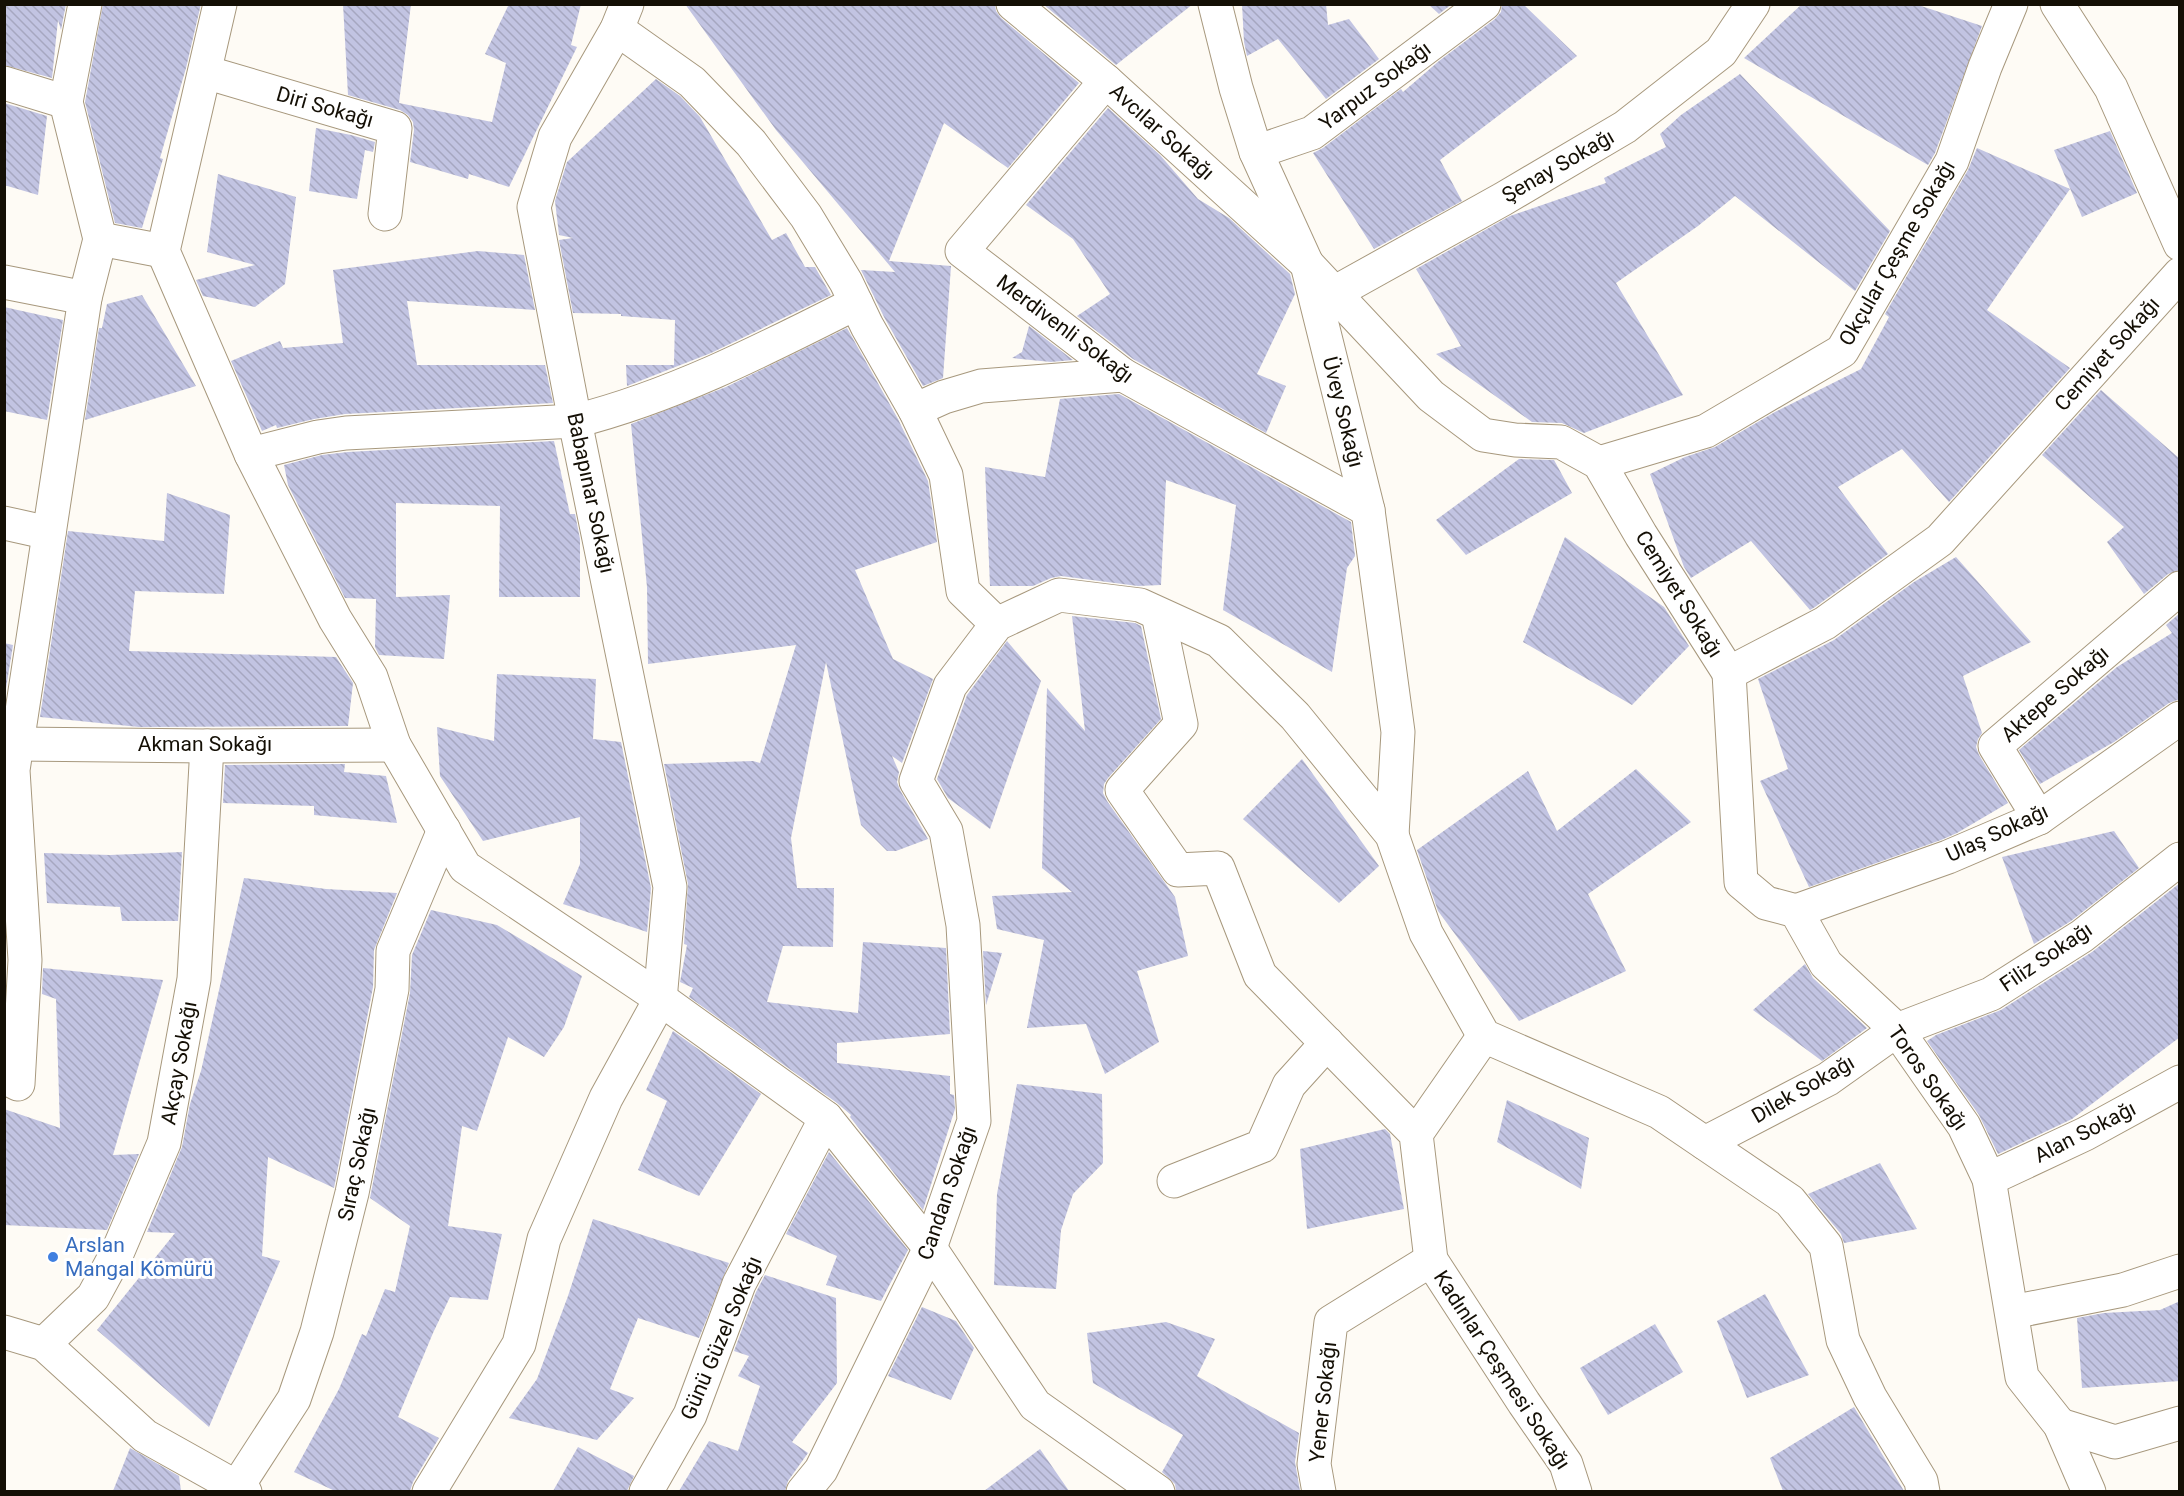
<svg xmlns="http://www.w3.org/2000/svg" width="2184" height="1496" font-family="Roboto,sans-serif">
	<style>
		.building { fill: url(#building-back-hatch) }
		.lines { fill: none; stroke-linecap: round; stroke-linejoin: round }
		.minor-casing { stroke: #a7987d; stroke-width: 35 }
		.tertiary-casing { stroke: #a7987d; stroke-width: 35 }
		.minor { stroke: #fff; stroke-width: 33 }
		.tertiary { stroke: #fff; stroke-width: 33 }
		.shop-dot { fill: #3f7fe0; stroke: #fff; stroke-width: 2 }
		.labels { text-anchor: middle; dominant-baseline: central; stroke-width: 6; stroke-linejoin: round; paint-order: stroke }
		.street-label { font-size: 21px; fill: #140f05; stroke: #fff }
		.shop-label { font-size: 21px; fill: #366cbe; stroke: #fff; text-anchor: start }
	</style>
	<defs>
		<pattern id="building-back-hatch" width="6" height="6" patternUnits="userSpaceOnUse" patternTransform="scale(1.5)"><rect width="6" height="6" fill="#c2c4e2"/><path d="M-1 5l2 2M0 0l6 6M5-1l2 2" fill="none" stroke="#a6a7c0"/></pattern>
	</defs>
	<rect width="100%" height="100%" fill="#fefbf5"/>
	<g class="building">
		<path d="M 4,4 L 66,4 L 61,30 L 58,20 L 52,78 L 4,65 Z"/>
		<path d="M 103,4 L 201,4 L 186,68 L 160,158 L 163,159 L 142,228 L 115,223 L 85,102 Z"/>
		<path d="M 343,4 L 411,4 L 399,103 L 492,122 L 506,63 L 485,54 L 509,4 L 581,4 L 571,45 L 577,47 L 509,187 L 469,174 L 468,179 L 410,162 L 414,130 L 413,122 L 408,115 L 400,110 L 348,95 Z"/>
		<path d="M 685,4 L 995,4 L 996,11 L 1001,18 L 1079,83 L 1008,168 L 944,123 L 889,261 L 951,266 L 943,378 L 923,386 L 884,317 L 861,270 L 895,272 L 776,130 Z"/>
		<path d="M 1043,4 L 1193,4 L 1116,65 Z"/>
		<path d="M 1242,4 L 1326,4 L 1328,25 L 1349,19 L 1379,59 L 1326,99 L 1278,39 L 1247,56 L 1244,42 Z"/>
		<path d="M 1428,4 L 1452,4 L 1439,14 Z"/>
		<path d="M 1502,4 L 1523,4 L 1577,56 L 1440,160 L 1462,201 L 1374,249 L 1313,153 L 1323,148 L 1401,89 L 1403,92 L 1439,61 L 1495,19 L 1501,12 Z"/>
		<path d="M 1802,4 L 1915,4 L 1982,26 L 1935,153 L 1928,165 L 1744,58 Z"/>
		<path d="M 1740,74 L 1890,231 L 1855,291 L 1735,196 L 1698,226 L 1616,283 L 1683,395 L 1584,433 L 1562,423 L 1532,422 L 1436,354 L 1461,346 L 1416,269 L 1510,216 L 1606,183 L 1604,178 L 1666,147 L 1660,134 L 1681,115 Z"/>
		<path d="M 656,79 L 680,96 L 700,117 L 772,240 L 786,233 L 805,267 L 815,267 L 831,295 L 711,353 L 627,386 L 626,365 L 674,365 L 675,320 L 621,316 L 621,314 L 573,313 L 559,240 L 573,238 L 559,235 L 555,201 L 567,162 Z"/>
		<path d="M 4,103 L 47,116 L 38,195 L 4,185 Z"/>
		<path d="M 1108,108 L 1160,155 L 1198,199 L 1229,218 L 1290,274 L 1295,294 L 1257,374 L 1286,386 L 1266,433 L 1133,359 L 1077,316 L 1110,294 L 1073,239 L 1026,205 Z"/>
		<path d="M 316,128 L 351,135 L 375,142 L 373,152 L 365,150 L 357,199 L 309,191 Z"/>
		<path d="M 2110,131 L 2137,193 L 2082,217 L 2054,150 Z"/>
		<path d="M 1977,148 L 2070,189 L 1987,310 L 2070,368 L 1949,502 L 1902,449 L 1838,487 L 1888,554 L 1815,607 L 1810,610 L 1751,541 L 1691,578 L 1684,567 L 1650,474 L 1685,457 L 1715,447 L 1775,412 L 1861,369 L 1889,317 L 1885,314 L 1968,170 Z"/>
		<path d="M 218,174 L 296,197 L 285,284 L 255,307 L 203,296 L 196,280 L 255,265 L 207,252 Z"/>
		<path d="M 478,251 L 524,255 L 535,310 L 407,301 L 417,365 L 545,365 L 553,403 L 345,414 L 314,419 L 277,428 L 276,425 L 262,431 L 231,361 L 280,341 L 283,348 L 343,343 L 333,270 Z"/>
		<path d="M 142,295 L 196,386 L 85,420 L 99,328 L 102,328 L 107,304 Z"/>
		<path d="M 4,307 L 63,320 L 47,420 L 4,411 Z"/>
		<path d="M 1029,326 L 1073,360 L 1051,362 L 1012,358 L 1022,352 Z"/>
		<path d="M 847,328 L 898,419 L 928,481 L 937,542 L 855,570 L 893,659 L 933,679 L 902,763 L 892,756 L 899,772 L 897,782 L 900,790 L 928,839 L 896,851 L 887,851 L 861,825 L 826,662 L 791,838 L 797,888 L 834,888 L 833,947 L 783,946 L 767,1002 L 858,1013 L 863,942 L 946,948 L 950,1034 L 837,1043 L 837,1063 L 950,1076 L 950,1094 L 954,1095 L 955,1109 L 923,1210 L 850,1117 L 851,1115 L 837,1103 L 689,997 L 693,988 L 680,982 L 687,945 L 684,944 L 688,884 L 664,764 L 753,761 L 760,763 L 796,645 L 648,664 L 647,587 L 631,424 L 726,387 Z"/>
		<path d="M 2101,390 L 2180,459 L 2180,570 L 2168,574 L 2144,594 L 2107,542 L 2124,527 L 2042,455 Z"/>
		<path d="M 1119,394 L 1351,522 L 1355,556 L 1347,568 L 1332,672 L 1223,610 L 1236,505 L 1166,480 L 1161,585 L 1138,586 L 1061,576 L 1051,578 L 1033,586 L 990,586 L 985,467 L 1045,477 L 1060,399 Z"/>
		<path d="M 554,441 L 570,514 L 575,514 L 580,539 L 580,597 L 499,597 L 500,506 L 396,503 L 396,597 L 450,595 L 444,659 L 379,655 L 375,647 L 376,599 L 345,598 L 288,485 L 284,465 L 322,455 L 348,452 Z"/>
		<path d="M 1519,459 L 1554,460 L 1572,493 L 1466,555 L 1436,520 Z"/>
		<path d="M 167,493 L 230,515 L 224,594 L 135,591 L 129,651 L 336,657 L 353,683 L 348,726 L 139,727 L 40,717 L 68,531 L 164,541 Z"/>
		<path d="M 1565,537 L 1664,607 L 1689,646 L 1632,705 L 1523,642 Z"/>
		<path d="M 1956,557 L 2031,642 L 1963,676 L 1982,733 L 1978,739 L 1976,747 L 1979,755 L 2008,803 L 1957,833 L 1941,840 L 1809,887 L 1760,781 L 1788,769 L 1758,679 L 1834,640 L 1914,582 Z"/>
		<path d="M 2180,613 L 2180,699 L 2169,703 L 2114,742 L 2040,784 L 2019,750 L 2117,667 L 2172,633 L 2166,625 Z"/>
		<path d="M 1072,616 L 1135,623 L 1141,626 L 1161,719 L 1108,778 L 1104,784 L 1103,793 L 1107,801 L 1175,897 L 1188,956 L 1137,971 L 1159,1042 L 1105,1074 L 1086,1024 L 1027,1028 L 1044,940 L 997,929 L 992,896 L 1072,892 L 1042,868 L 1047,688 L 1085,731 Z"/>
		<path d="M 1007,641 L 1041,681 L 990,829 L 948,798 L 937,779 L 967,695 Z"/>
		<path d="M 4,643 L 13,645 L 4,701 Z"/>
		<path d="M 497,674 L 596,679 L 593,739 L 621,742 L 651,888 L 647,932 L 563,904 L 580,864 L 580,817 L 483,841 L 440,776 L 437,727 L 494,741 Z"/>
		<path d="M 1302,759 L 1379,866 L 1339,903 L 1243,819 Z"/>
		<path d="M 345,764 L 344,772 L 386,776 L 397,823 L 314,815 L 314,806 L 223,803 L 225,765 Z"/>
		<path d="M 1636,769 L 1691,822 L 1588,894 L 1626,971 L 1519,1021 L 1438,911 L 1417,850 L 1528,771 L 1557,831 Z"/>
		<path d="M 2114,831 L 2139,868 L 2071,921 L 2034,944 L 2002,857 Z"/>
		<path d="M 182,852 L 178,921 L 122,921 L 120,907 L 47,903 L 44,853 L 110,855 Z"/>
		<path d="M 244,878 L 326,889 L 397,893 L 374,950 L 373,987 L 334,1188 L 268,1157 L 262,1256 L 280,1261 L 209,1427 L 97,1330 L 175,1233 L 147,1232 L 182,1147 L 190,1104 L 201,1071 Z"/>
		<path d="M 2180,883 L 2180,1037 L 2072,1119 L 1998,1154 L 1979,1115 L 1927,1041 L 1936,1035 L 2001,1010 L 2092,952 Z"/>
		<path d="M 431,910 L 497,925 L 582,976 L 564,1027 L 544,1057 L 508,1037 L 477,1131 L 462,1126 L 448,1226 L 502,1234 L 488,1300 L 450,1297 L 433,1333 L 398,1417 L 439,1438 L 413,1482 L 410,1491 L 335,1491 L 294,1472 L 339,1389 L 362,1334 L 366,1336 L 385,1289 L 395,1292 L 410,1226 L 370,1198 L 410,993 L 412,955 Z"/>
		<path d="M 983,951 L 1002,953 L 986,1005 Z"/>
		<path d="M 1805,964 L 1813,978 L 1867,1028 L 1822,1061 L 1753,1010 Z"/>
		<path d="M 43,968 L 163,980 L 113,1155 L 139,1154 L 107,1230 L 4,1225 L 4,1109 L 60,1128 L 56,999 L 42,994 Z"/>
		<path d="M 673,1031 L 761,1094 L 699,1196 L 638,1170 L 667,1101 L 646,1090 Z"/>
		<path d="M 1017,1084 L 1102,1094 L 1103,1163 L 1073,1194 L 1061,1230 L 1056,1289 L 994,1285 L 997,1194 Z"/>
		<path d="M 1507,1100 L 1589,1138 L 1581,1189 L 1497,1142 Z"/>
		<path d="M 1385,1129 L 1390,1134 L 1404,1209 L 1307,1229 L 1300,1149 Z"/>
		<path d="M 829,1152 L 908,1250 L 881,1301 L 826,1285 L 837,1256 L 786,1234 Z"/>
		<path d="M 1880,1163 L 1917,1229 L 1844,1243 L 1841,1234 L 1808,1194 Z"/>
		<path d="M 593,1219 L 729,1263 L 699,1338 L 638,1318 L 610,1389 L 634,1398 L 597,1440 L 509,1418 L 537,1379 L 568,1296 Z"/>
		<path d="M 765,1275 L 836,1298 L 837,1383 L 792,1442 L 808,1453 L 788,1481 L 785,1491 L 679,1491 L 709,1441 L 738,1451 L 760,1386 L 738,1376 L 749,1356 L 734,1351 L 756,1292 Z"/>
		<path d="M 1765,1294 L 1809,1375 L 1747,1398 L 1717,1321 Z"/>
		<path d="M 2180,1301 L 2180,1381 L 2082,1388 L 2077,1318 L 2104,1313 L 2160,1310 Z"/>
		<path d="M 922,1307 L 956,1321 L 974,1348 L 951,1400 L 888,1376 Z"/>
		<path d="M 1166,1322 L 1215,1339 L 1197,1376 L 1299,1433 L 1295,1462 L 1300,1491 L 1176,1491 L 1175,1484 L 1162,1472 L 1183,1435 L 1093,1383 L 1087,1333 Z"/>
		<path d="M 1655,1324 L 1683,1372 L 1608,1415 L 1580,1368 Z"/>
		<path d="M 1854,1407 L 1904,1491 L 1783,1491 L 1770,1458 Z"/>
		<path d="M 578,1447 L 634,1476 L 627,1491 L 553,1491 Z"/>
		<path d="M 130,1448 L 179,1476 L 181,1491 L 113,1491 Z"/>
		<path d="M 1040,1449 L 1069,1491 L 984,1491 Z"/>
	</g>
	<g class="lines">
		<defs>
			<g id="minor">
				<path d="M 220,4 L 163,251 L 251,454 L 335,619 L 371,677 L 394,745 L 465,867 L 648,990 L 826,1118 L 930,1248 L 1035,1405 L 1158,1492"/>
				<path d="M 1013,4 L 1106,81 L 1307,264 L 1431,396 L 1483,435 L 1515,440 L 1561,442 L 1599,463 L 1641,535 L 1729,673"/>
				<path d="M 1215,4 L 1236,88 L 1256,152 L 1307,264 L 1368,510 L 1398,732 L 1392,835"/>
				<path d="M 617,29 L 692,82 L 751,143 L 806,216 L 846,282 L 867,326 L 915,410 L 946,475 L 963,591 L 997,624"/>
				<path d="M 205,72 L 395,128 L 385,214"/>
				<path d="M 1106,81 L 962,251 L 1123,375 L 1368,510"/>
				<path d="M 4,83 L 66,102"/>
				<path d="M 1256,152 L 1312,133 L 1484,4"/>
				<path d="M 100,239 L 163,251"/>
				<path d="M 4,282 L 85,298"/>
				<path d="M 1334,293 L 1503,199 L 1625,127 L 1721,52 L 1753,4"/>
				<path d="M 915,410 L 944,397 L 981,386 L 1123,375"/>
				<path d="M 251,454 L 318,437 L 346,433 L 575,421 C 674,396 765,349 856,303"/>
				<path d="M 1599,463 L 1706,431 L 1842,351 L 1952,161 L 1985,67 L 2011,4"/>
				<path d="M 4,523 L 49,533"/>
				<path d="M 1158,614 L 1181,724 L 1122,790 L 1178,870 L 1218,868 L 1260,975 L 1416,1134 L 1431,1260 L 1524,1403 L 1566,1464 L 1575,1492"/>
				<path d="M 1729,673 L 1741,882 L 1766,903 L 1796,911 L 1826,964 L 1897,1030 L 1964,1126 L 1989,1179 L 2022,1377 L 2060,1425 L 2089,1492"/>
				<path d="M 1729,673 L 1825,623 L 1940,540 L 2180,274"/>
				<path d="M 17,744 L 207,746 L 394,745"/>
				<path d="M 2039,818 L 1995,746 L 2180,588"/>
				<path d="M 1796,911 L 1948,857 L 2039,818 L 2180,718"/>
				<path d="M 4,1077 L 18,1084 L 25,960 L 13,770 L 85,298 L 100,239 L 66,102 L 85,4"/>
				<path d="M 1416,1134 L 1484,1036"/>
				<path d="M 1705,1143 L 1828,1079 L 1897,1030 L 1991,994 L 2082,936 L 2180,859"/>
				<path d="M 1989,1179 L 2085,1134 L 2180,1082"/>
				<path d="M 1174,1181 L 1262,1146 L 1289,1085 L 1327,1043"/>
				<path d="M 2012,1312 L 2123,1290 L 2180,1271"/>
				<path d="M 4,1332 L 44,1344 L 145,1436 L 245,1492"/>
				<path d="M 44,1344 L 93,1297 L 118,1251 L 164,1143 L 194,979 L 207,746"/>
				<path d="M 2060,1425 L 2115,1442 L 2180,1423"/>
				<path d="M 237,1487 L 294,1399 L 317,1332 L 352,1193 L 392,989 L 393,951 L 444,830"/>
				<path d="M 429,1492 L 519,1344 L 544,1239 L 606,1098 L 660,1000 L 670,887 L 575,421 L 534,207 L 555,137 L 617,29 L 627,4"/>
				<path d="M 646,1492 L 690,1415 L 739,1284 L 826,1118"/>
				<path d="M 803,1492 L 821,1470 L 930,1248 L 974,1121 L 963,925 L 946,831 L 916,781 L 950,686 L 997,624 L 1059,595 L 1140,605 L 1219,641 L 1295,716 L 1392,835 L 1426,933 L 1484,1036 L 1659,1112 L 1790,1201 L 1826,1246 L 1843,1340 L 1870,1397 L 1921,1481 L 1923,1492"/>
				<path d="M 1319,1492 L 1314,1464 L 1331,1322 L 1431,1260"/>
			</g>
			<path id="tertiary" d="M 2057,4 L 2111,88 L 2180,244"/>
		</defs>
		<use href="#minor" class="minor-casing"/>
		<use href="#tertiary" class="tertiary-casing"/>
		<use href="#minor" class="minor"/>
		<use href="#tertiary" class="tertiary"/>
	</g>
	<circle class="shop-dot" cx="53" cy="1257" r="6"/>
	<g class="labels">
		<g class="street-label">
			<text transform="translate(1375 86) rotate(-37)">Yarpuz Sokağı</text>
			<text transform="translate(325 107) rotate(16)">Diri Sokağı</text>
			<text transform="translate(1162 132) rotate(42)">Avcılar Sokağı</text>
			<text transform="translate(1558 166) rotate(-30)">Şenay Sokağı</text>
			<text transform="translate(1897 253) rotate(-60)">Okçular Çeşme Sokağı</text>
			<text transform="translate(1065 329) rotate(37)">Merdivenli Sokağı</text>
			<text transform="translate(2107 354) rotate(-48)">Cemiyet Sokağı</text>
			<text transform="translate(1343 412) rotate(76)">Üvey Sokağı</text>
			<text transform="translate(591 493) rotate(78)">Babapınar Sokağı</text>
			<text transform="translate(1679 594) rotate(58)">Cemiyet Sokağı</text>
			<text transform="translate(2055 694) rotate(-41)">Aktepe Sokağı</text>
			<text x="205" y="744">Akman Sokağı</text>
			<text transform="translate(1997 833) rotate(-25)">Ulaş Sokağı</text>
			<text transform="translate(2046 957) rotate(-34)">Filiz Sokağı</text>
			<text transform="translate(179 1063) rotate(-80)">Akçay Sokağı</text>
			<text transform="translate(1928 1078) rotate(55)">Toros Sokağı</text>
			<text transform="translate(1803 1089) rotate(-30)">Dilek Sokağı</text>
			<text transform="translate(2085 1132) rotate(-27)">Alan Sokağı</text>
			<text transform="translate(357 1164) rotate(-78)">Sıraç Sokağı</text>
			<text transform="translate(947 1193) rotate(-71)">Candan Sokağı</text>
			<text transform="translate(721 1338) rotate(-67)">Günü Güzel Sokağı</text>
			<text transform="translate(1502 1370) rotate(57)">Kadınlar Çeşmesi Sokağı</text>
			<text transform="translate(1323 1402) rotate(-84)">Yener Sokağı</text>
		</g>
		<g class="shop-label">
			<text x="65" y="1245">Arslan<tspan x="65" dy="24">Mangal Kömürü</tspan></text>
		</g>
	</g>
	<rect width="2184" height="1496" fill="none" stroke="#140f05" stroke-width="12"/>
</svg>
